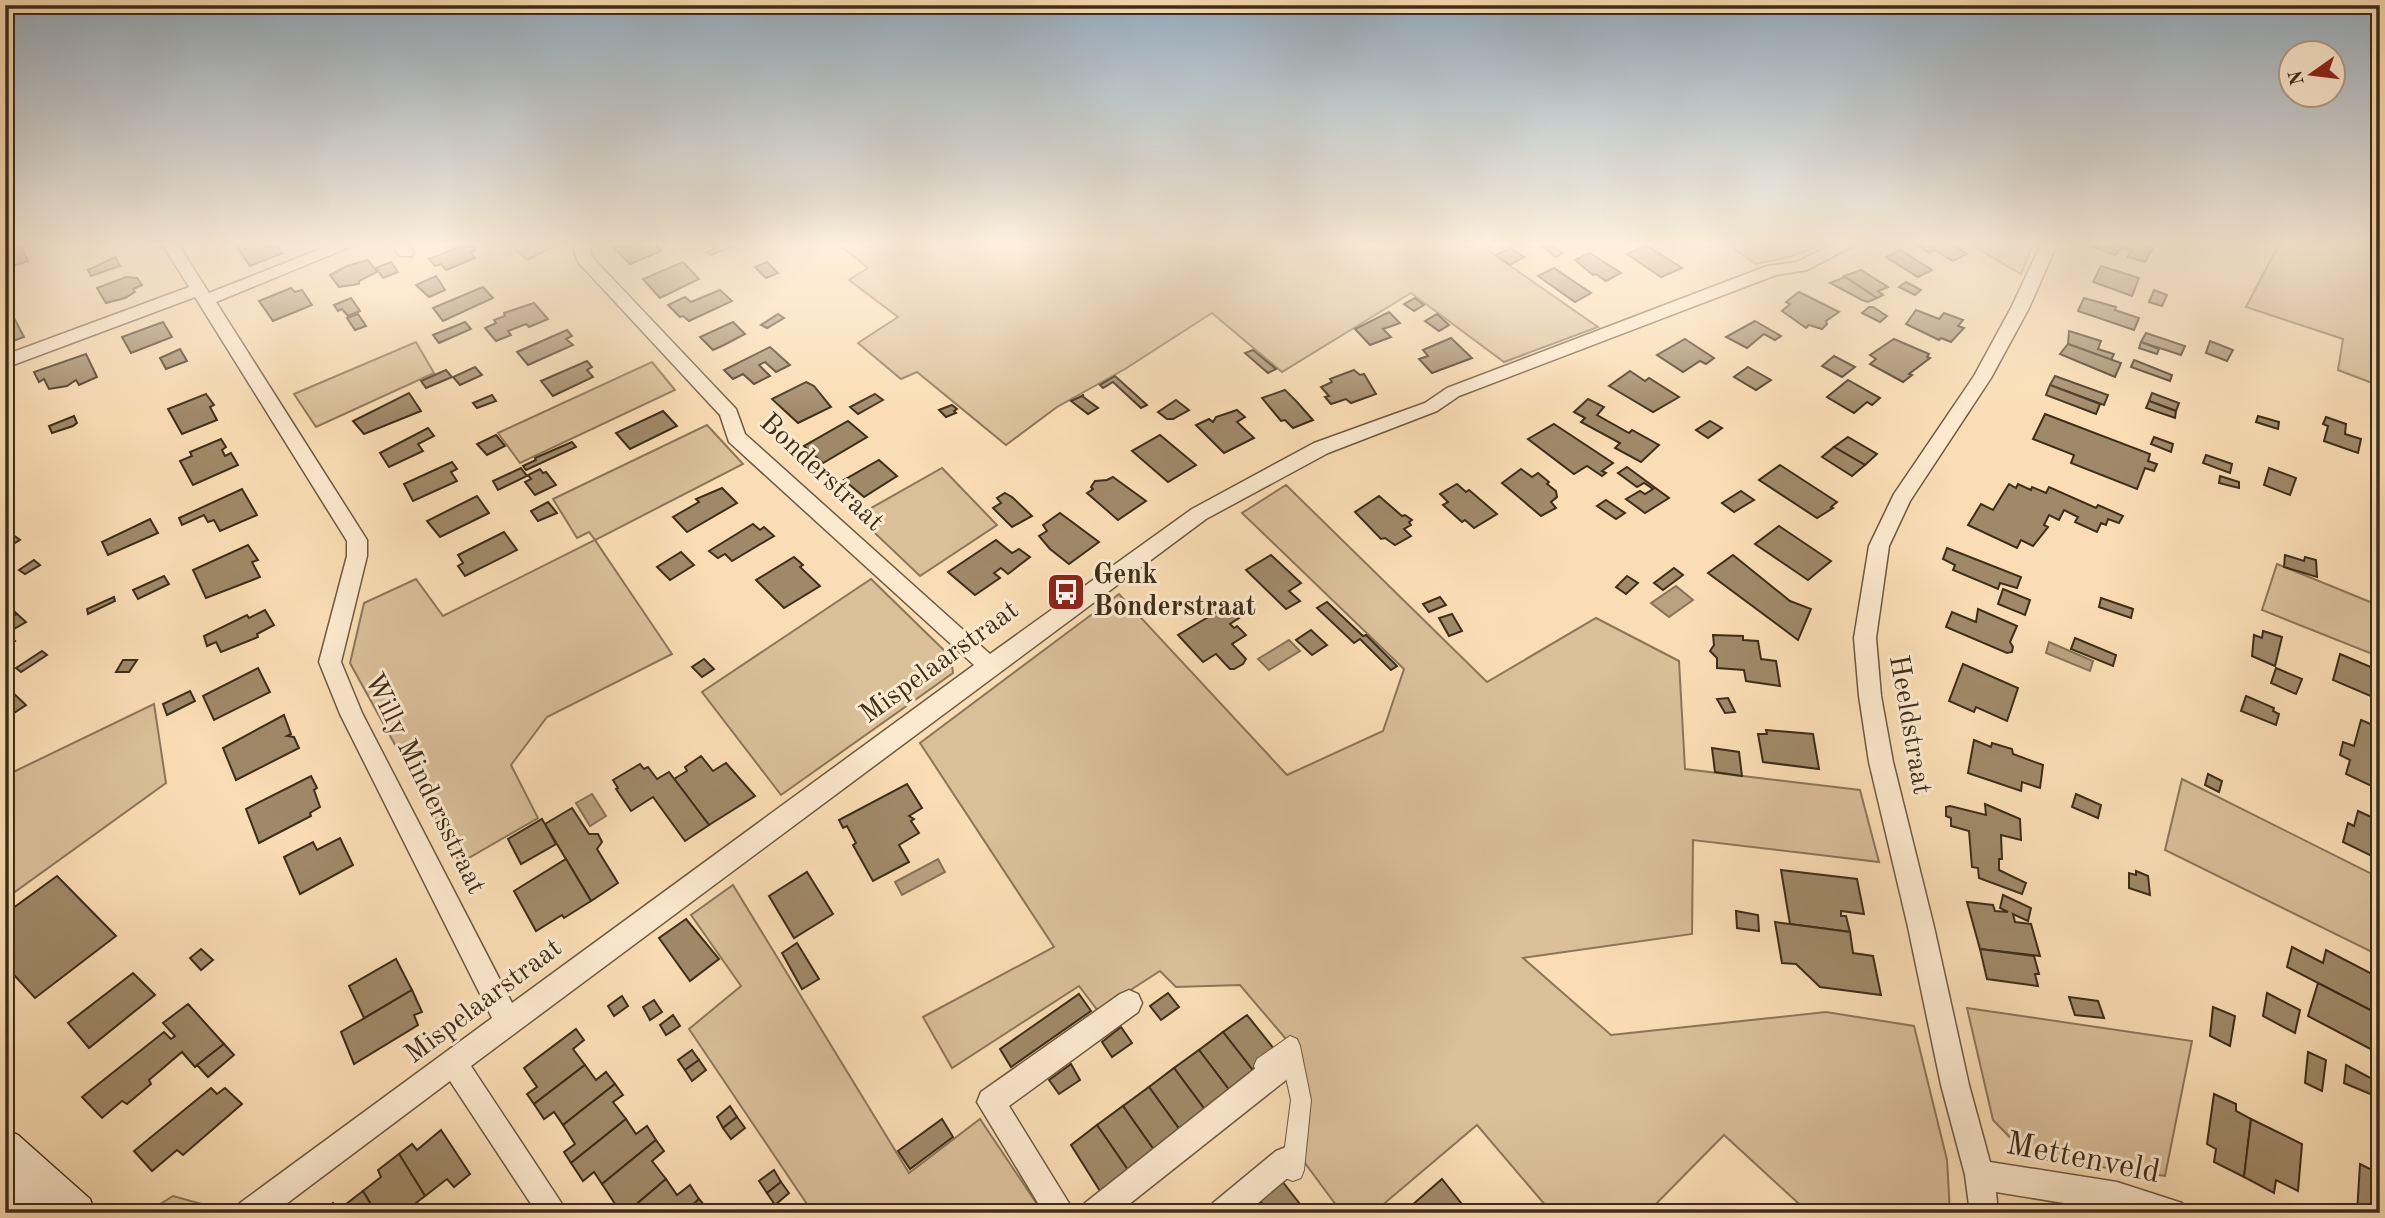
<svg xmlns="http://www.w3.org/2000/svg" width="2385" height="1218" font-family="'Old Standard TT',serif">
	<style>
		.green { fill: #dabf99; stroke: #8c7658; stroke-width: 2 }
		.water { fill: #baa17f; stroke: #887356; stroke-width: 2 }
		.building { fill: #a08969; stroke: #3e2d18; stroke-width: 2 }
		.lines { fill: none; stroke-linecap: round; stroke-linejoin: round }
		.pedestrian-casing { stroke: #6d593f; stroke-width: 2 }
		.minor-casing { stroke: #6d593f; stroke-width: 3 }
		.secondary-casing { stroke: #3e2d18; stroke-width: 3 }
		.pedestrian { fill: #fce9ce; fill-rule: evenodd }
		.minor { fill: #fce9ce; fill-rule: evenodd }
		.secondary { fill: #fce9ce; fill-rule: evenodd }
		.labels { text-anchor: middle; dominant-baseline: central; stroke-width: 6; stroke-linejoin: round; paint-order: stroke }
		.street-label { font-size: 28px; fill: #3e2d18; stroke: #fce9ce }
		.poi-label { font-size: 28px; font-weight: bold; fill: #3e2d18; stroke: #fce9ce; text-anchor: start }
		.near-street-label { font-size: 33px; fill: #3e2d18; stroke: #fce9ce }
	</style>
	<rect width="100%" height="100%" fill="#faddb4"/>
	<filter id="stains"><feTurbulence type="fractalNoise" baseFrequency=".00286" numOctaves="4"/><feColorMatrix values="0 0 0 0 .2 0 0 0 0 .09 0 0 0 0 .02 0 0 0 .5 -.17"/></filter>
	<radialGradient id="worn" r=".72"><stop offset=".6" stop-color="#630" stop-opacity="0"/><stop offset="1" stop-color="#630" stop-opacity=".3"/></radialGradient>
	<g class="green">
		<path d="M 507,242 L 562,242 L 527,260 Z"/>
		<path d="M 853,242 L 1495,242 L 1486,249 L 1598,327 L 1504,362 L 1411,293 L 1282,372 L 1212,313 L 1125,369 L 1057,407 L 1006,445 L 917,372 L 901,379 L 858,343 L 898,317 L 849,280 L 868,268 L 843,248 Z"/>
		<path d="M 1724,242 L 1808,242 L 1815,247 L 1790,257 L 1756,264 Z"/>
		<path d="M 1966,242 L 2034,242 L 2021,274 Z"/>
		<path d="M 2280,242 L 2380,242 L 2380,386 L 2338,370 L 2343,339 L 2246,307 Z"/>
		<path d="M 416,342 L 434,373 L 316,427 L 294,394 Z"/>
		<path d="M 652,362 L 675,390 L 520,463 L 498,433 Z"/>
		<path d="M 707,425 L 743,464 L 595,540 L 672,654 L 547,717 L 511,765 L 538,818 L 460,863 L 350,663 L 364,603 L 416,579 L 443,616 L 595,540 L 589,532 L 577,538 L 553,499 Z"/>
		<path d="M 942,468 L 997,525 L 920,576 L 857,516 Z"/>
		<path d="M 1286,485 L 1487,682 L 1596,618 L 1679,661 L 1685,769 L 1860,790 L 1879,862 L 1693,840 L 1692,934 L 1523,958 L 1611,1035 L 1826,1012 L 1914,1026 L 1947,1160 L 1950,1213 L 1809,1213 L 1724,1135 L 1647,1213 L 1552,1213 L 1477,1125 L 1373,1213 L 1342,1213 L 1296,1151 L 1291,1045 L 1240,985 L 1176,987 L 1160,971 L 1098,1011 L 1079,986 L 952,1068 L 923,1017 L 1054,947 L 920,743 L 1119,594 L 1287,775 L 1383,731 L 1404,669 L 1242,513 Z"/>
		<path d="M 2277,564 L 2380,606 L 2380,657 L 2262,610 Z"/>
		<path d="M 871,579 L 951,657 L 953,673 L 781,795 L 702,692 Z"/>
		<path d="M 154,704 L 166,783 L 5,899 L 5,776 Z"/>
		<path d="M 2182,779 L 2380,878 L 2380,956 L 2165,850 Z"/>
		<path d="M 733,885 L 909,1173 L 980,1119 L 1043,1213 L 813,1213 L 689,1029 L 741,986 L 691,915 Z"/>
		<path d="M 1967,1008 L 2192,1041 L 2165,1176 L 2029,1157 L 1993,1120 Z"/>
		<path d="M 173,1196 L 209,1206 L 211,1212 L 173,1213 L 170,1207 L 162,1213 L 146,1213 Z"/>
	</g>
	<g class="water">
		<path d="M 1676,586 L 1693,600 L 1669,617 L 1651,603 Z"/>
		<path d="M 1289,640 L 1300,651 L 1269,670 L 1258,659 Z"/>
		<path d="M 2049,642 L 2093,661 L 2090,671 L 2046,653 Z"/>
		<path d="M 592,794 L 606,816 L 590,826 L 576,803 Z"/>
		<path d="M 938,859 L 945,872 L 902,895 L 895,882 Z"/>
	</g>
	<g class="building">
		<path d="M 19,242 L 28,261 L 5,269 L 5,246 Z"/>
		<path d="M 247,242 L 265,242 L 268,247 L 276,244 L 283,253 L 250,266 L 236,246 Z"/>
		<path d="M 627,242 L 653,242 L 661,251 L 630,264 L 614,248 Z"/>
		<path d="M 715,242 L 730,242 L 734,246 L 711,255 L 707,252 L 714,249 L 710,244 Z"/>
		<path d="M 1547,242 L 1563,253 L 1556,257 L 1538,243 Z"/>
		<path d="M 1949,242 L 1967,254 L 1953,261 L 1934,250 L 1929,253 L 1913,243 Z"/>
		<path d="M 2094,242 L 2136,242 L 2153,248 L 2145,262 L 2128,257 L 2131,250 L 2122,248 L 2115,255 L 2091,246 Z"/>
		<path d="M 469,243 L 476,250 L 470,252 L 475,258 L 446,270 L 441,264 L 435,266 L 429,259 Z"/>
		<path d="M 1646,245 L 1682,268 L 1661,277 L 1627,254 Z"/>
		<path d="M 1510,248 L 1524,257 L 1510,265 L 1496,255 Z"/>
		<path d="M 1900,250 L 1932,270 L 1918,277 L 1886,257 Z"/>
		<path d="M 1590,253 L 1621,273 L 1606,281 L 1596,274 L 1593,275 L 1575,260 Z"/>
		<path d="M 115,257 L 120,266 L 91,276 L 88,270 Z"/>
		<path d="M 368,260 L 377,272 L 359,281 L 359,284 L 339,287 L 330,275 L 347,266 Z"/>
		<path d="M 391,262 L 398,272 L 383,278 L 376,268 Z"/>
		<path d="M 683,262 L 699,279 L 660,298 L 643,279 Z"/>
		<path d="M 767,262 L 778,273 L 766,278 L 755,267 Z"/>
		<path d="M 2101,266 L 2139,278 L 2132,296 L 2093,282 Z"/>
		<path d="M 1554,268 L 1591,293 L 1575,302 L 1538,276 Z"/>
		<path d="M 1861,270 L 1888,287 L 1878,291 L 1883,295 L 1877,298 L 1844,276 Z"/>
		<path d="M 436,276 L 445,290 L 429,297 L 416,285 Z"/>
		<path d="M 126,277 L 137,278 L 142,285 L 133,289 L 135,292 L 125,298 L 106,303 L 97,288 Z"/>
		<path d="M 1845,277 L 1877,298 L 1868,302 L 1862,300 L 1830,283 Z"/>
		<path d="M 1906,282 L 1921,290 L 1915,295 L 1899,287 Z"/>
		<path d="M 483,287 L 493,298 L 443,321 L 433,308 Z"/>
		<path d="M 291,288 L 295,292 L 302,290 L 312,305 L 273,321 L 259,301 Z"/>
		<path d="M 720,290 L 732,301 L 689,321 L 683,316 L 680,317 L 668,305 L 685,297 L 691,302 Z"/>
		<path d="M 2154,290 L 2167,295 L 2162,306 L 2149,302 Z"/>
		<path d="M 1799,292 L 1839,312 L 1826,321 L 1827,324 L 1822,329 L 1809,325 L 1806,328 L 1782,311 L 1790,304 L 1786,302 Z"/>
		<path d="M 351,298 L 360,311 L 348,316 L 342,309 L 338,311 L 334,305 Z"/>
		<path d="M 1415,298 L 1424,305 L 1414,311 L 1404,304 Z"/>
		<path d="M 2084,298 L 2116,307 L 2115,310 L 2139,318 L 2134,330 L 2078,311 Z"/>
		<path d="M 534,303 L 548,319 L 529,327 L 526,324 L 508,331 L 511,335 L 496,341 L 485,328 L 496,323 L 494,320 L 505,316 L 504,313 Z"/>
		<path d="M 1869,307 L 1873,307 L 1887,316 L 1880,322 L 1862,313 Z"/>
		<path d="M 1916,310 L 1939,319 L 1944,313 L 1963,320 L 1958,326 L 1964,328 L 1951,342 L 1941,338 L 1939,340 L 1906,324 Z"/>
		<path d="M 1389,312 L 1400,323 L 1383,329 L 1391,337 L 1370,345 L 1355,329 Z"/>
		<path d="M 12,314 L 24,337 L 5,344 L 5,316 Z"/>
		<path d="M 358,314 L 366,326 L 355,330 L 347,318 Z"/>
		<path d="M 778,314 L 784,318 L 767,328 L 761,325 Z"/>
		<path d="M 1437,314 L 1449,325 L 1439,331 L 1425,321 Z"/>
		<path d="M 1755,321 L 1781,336 L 1775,340 L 1764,334 L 1747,348 L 1726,337 Z"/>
		<path d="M 163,322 L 172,337 L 131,353 L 122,337 Z"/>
		<path d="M 465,322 L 471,329 L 439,343 L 433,335 Z"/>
		<path d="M 733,322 L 745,334 L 724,345 L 713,350 L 700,337 Z"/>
		<path d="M 567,330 L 572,336 L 566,339 L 573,345 L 528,365 L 517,352 Z"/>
		<path d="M 2069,331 L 2101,341 L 2098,349 L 2114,354 L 2111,360 L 2068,344 Z"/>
		<path d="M 2146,333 L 2185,346 L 2181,355 L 2141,342 Z"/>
		<path d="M 1451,338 L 1472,358 L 1432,373 L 1419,359 L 1428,356 L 1423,350 Z"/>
		<path d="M 1685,339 L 1714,358 L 1706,364 L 1700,361 L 1683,372 L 1657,355 Z"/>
		<path d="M 1894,339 L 1929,354 L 1927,357 L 1930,358 L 1909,374 L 1912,375 L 1903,382 L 1870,364 L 1876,359 L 1870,355 Z"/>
		<path d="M 2210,341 L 2233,350 L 2227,361 L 2206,353 Z"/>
		<path d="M 2141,342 L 2159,349 L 2157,354 L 2139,348 Z"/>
		<path d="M 2068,344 L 2121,363 L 2115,377 L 2060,354 Z"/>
		<path d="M 770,347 L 790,365 L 776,372 L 765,362 L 759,365 L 770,376 L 754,384 L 743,374 L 733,379 L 724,370 Z"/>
		<path d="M 180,349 L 187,361 L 166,369 L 160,358 Z"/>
		<path d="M 1253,350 L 1276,369 L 1268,373 L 1245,353 Z"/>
		<path d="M 86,354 L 97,377 L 79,385 L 76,380 L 67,386 L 49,389 L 44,379 L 39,382 L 34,372 Z"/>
		<path d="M 1834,356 L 1855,367 L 1842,377 L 1822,366 Z"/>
		<path d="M 2134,360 L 2172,375 L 2170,381 L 2131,367 Z"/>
		<path d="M 587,361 L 592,367 L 587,370 L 593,377 L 553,396 L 541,381 Z"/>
		<path d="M 475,367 L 482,375 L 460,385 L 453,377 Z"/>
		<path d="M 1748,367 L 1771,380 L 1756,390 L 1734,377 Z"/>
		<path d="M 446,370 L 452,377 L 426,388 L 421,381 Z"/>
		<path d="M 1354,370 L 1360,375 L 1364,374 L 1376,394 L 1351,403 L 1346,399 L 1331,404 L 1325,397 L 1329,396 L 1321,387 L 1332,382 L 1330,379 Z"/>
		<path d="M 1630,371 L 1645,381 L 1649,378 L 1679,397 L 1653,412 L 1609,386 Z"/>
		<path d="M 1115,376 L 1147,405 L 1141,408 L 1113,382 L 1103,388 L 1100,385 Z"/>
		<path d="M 2055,376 L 2108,395 L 2104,405 L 2050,385 Z"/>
		<path d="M 1848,380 L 1880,398 L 1872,405 L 1867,402 L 1854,413 L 1827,397 Z"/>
		<path d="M 806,382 L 814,386 L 831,407 L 798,423 L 772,399 Z"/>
		<path d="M 2050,385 L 2100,404 L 2096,414 L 2046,395 Z"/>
		<path d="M 1285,390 L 1297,402 L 1313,420 L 1293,428 L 1285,420 L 1281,421 L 1262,398 Z"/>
		<path d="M 409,393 L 421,411 L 364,434 L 353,421 Z"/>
		<path d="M 2152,393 L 2179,403 L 2176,411 L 2149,401 Z"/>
		<path d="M 206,394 L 214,405 L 210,407 L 217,420 L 182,434 L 168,409 Z"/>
		<path d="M 875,394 L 883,400 L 858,414 L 850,407 Z"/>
		<path d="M 492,395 L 496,401 L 477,408 L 473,403 Z"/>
		<path d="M 1084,395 L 1082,396 L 1098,408 L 1088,414 L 1071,401 Z"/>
		<path d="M 1588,399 L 1604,407 L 1597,415 L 1629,433 L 1632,430 L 1659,445 L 1641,462 L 1615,448 L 1620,443 L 1581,422 L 1585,418 L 1574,412 Z"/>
		<path d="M 1176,400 L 1189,410 L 1173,419 L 1167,419 L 1158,412 Z"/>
		<path d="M 2149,401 L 2176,411 L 2175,418 L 2146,408 Z"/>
		<path d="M 952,405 L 957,409 L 954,411 L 956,413 L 946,417 L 939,410 Z"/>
		<path d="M 1237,410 L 1245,417 L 1237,422 L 1254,438 L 1224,453 L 1196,425 L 1209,419 L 1213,422 L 1216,417 Z"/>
		<path d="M 663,411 L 677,426 L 630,449 L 616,433 Z"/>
		<path d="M 2045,414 L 2150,454 L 2148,461 L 2157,464 L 2154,471 L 2145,468 L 2137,489 L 2071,463 L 2074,455 L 2033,439 Z"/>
		<path d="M 74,416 L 77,423 L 73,426 L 52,433 L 49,426 Z"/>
		<path d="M 2258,416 L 2279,422 L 2278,429 L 2256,422 Z"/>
		<path d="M 2326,417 L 2346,424 L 2345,434 L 2361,439 L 2358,453 L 2324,441 L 2328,426 L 2323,424 Z"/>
		<path d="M 848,421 L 867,437 L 823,463 L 804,446 Z"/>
		<path d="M 1710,421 L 1722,428 L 1708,438 L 1696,430 Z"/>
		<path d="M 1554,424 L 1613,463 L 1602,471 L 1606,473 L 1602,476 L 1587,466 L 1574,474 L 1528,439 Z"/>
		<path d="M 428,428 L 434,436 L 418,444 L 423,451 L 389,467 L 380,453 Z"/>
		<path d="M 496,435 L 505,446 L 487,455 L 477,444 Z"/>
		<path d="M 1160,435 L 1196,465 L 1168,482 L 1132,451 Z"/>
		<path d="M 1848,437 L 1877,454 L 1865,465 L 1834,447 Z"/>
		<path d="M 2154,437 L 2173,444 L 2171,452 L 2151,444 Z"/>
		<path d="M 221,439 L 226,447 L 222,450 L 225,456 L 231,453 L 238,465 L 193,485 L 180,461 L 192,456 L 190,452 Z"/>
		<path d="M 572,442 L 576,447 L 526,470 L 523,466 L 536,460 L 535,458 Z"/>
		<path d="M 1834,447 L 1865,465 L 1852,476 L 1822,457 Z"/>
		<path d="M 2206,455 L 2232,464 L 2230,473 L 2203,463 Z"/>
		<path d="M 879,460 L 897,476 L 864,497 L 844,480 Z"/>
		<path d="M 452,462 L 457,469 L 451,472 L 457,481 L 413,501 L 404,484 Z"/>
		<path d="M 1780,465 L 1837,502 L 1831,507 L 1833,508 L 1817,518 L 1759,480 Z"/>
		<path d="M 1627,467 L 1669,498 L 1645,513 L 1626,499 L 1640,491 L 1645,494 L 1653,489 L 1644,483 L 1637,487 L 1618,473 Z"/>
		<path d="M 521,468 L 527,476 L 498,490 L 493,481 Z"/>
		<path d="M 2269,468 L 2296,478 L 2290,495 L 2264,485 Z"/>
		<path d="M 540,469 L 543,473 L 546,472 L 556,485 L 535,495 L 525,482 L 531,479 L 528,475 Z"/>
		<path d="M 1521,469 L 1532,477 L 1538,473 L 1549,482 L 1547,484 L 1556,491 L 1557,497 L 1551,502 L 1556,508 L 1541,516 L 1502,483 Z"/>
		<path d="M 2220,476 L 2239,482 L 2239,488 L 2219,483 Z"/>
		<path d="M 1113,477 L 1146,501 L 1118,520 L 1087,493 L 1093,489 L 1091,487 L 1095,481 L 1107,480 Z"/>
		<path d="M 1457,484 L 1466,492 L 1469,490 L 1497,514 L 1474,528 L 1465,520 L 1462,522 L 1443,505 L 1448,502 L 1440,494 Z"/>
		<path d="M 2009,484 L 2016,488 L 2018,484 L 2031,490 L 2032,487 L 2046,493 L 2049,487 L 2096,508 L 2098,505 L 2123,516 L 2119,523 L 2108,519 L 2106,525 L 2101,523 L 2097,532 L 2075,522 L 2078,517 L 2064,510 L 2059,520 L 2049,515 L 2044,525 L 2048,527 L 2033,546 L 2021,540 L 2017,548 L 1968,525 L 1981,504 L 1993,510 Z"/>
		<path d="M 722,488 L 737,503 L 687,532 L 673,517 L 699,502 L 696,499 Z"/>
		<path d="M 242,489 L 257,515 L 220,531 L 214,520 L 208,522 L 204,515 L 182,525 L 179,518 Z"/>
		<path d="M 1741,491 L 1754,500 L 1734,512 L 1722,503 Z"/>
		<path d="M 1005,493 L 1012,497 L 1032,516 L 1012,527 L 993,508 L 1001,503 L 997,498 Z"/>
		<path d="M 477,496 L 489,513 L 440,537 L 427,521 Z"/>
		<path d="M 1379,496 L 1402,516 L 1405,515 L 1412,520 L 1409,522 L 1411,525 L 1404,529 L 1411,536 L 1395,545 L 1385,538 L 1381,539 L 1355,512 Z"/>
		<path d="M 1606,500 L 1625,513 L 1616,519 L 1597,506 Z"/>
		<path d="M 548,502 L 557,513 L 538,521 L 531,511 Z"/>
		<path d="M 1060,513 L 1099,542 L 1069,564 L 1050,549 L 1039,536 L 1047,531 L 1043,525 Z"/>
		<path d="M 150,519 L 158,533 L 108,555 L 102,542 Z"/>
		<path d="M 753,524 L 760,530 L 764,527 L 774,536 L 732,561 L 725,554 L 718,558 L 709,551 Z"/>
		<path d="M 1779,526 L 1831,561 L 1808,580 L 1755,544 Z"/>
		<path d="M 9,532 L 20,540 L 5,549 L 5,534 Z"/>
		<path d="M 504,532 L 517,550 L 465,576 L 458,566 L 463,563 L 458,555 Z"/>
		<path d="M 996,540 L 1012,553 L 1019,549 L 1030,557 L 1008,574 L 1001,568 L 994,573 L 1000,578 L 975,595 L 948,572 Z"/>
		<path d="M 248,545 L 258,560 L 252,562 L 260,577 L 206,598 L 193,570 Z"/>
		<path d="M 1947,548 L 2021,577 L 2017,588 L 2000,583 L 1998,589 L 1953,570 L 1955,565 L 1943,559 Z"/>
		<path d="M 681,552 L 694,565 L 670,580 L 657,567 Z"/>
		<path d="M 1271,555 L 1301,583 L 1289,591 L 1300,601 L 1286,609 L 1246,570 Z"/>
		<path d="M 1733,555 L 1790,601 L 1811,609 L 1798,640 L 1708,573 Z"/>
		<path d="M 2285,555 L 2304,561 L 2305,557 L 2316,560 L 2317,577 L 2284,567 Z"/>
		<path d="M 794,557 L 803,565 L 800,567 L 820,586 L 784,608 L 756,580 Z"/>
		<path d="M 34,560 L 40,565 L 25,574 L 19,570 Z"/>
		<path d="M 1674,568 L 1683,575 L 1663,590 L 1654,583 Z"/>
		<path d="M 164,576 L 169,584 L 138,599 L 133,590 Z"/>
		<path d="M 1627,576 L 1638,583 L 1626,594 L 1616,587 Z"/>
		<path d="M 2003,589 L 2030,600 L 2025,615 L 1998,604 Z"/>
		<path d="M 114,597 L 115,601 L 88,614 L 87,609 Z"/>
		<path d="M 1440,597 L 1446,605 L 1429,612 L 1423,604 Z"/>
		<path d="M 2101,598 L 2133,609 L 2131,618 L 2099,607 Z"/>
		<path d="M 5,602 L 17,614 L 5,621 Z"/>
		<path d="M 1327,602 L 1363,636 L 1366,635 L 1397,666 L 1391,670 L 1360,639 L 1354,643 L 1317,608 Z"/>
		<path d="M 1227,606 L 1239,618 L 1230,624 L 1234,628 L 1237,626 L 1246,635 L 1232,644 L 1246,659 L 1243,664 L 1234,669 L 1230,669 L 1216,654 L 1203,662 L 1178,635 Z"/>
		<path d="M 1978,609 L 2017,626 L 2010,642 L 2013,647 L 2012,652 L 2007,653 L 1946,627 L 1952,612 L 1976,622 Z"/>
		<path d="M 265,610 L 274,625 L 257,634 L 258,637 L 221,652 L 216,642 L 207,646 L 204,636 L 247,615 L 249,618 Z"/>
		<path d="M 17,614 L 26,622 L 7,633 L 15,641 L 5,647 L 5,621 Z"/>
		<path d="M 1452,614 L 1462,631 L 1449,636 L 1439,618 Z"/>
		<path d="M 1311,630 L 1327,645 L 1312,655 L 1296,640 Z"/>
		<path d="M 2263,631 L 2282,637 L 2275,666 L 2252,656 L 2254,635 L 2262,638 Z"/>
		<path d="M 1713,635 L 1743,636 L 1743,640 L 1758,641 L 1761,659 L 1776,661 L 1780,686 L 1746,681 L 1744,670 L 1717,668 L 1717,658 L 1710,651 L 1714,645 Z"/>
		<path d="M 2075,638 L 2116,655 L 2113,666 L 2071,649 Z"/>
		<path d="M 42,651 L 47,655 L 21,672 L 16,668 Z"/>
		<path d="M 2340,654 L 2380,671 L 2380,700 L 2333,680 Z"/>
		<path d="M 704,659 L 714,669 L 702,677 L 692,667 Z"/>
		<path d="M 123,660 L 137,660 L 129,672 L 116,672 Z"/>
		<path d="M 1963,664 L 2018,688 L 2007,721 L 1976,707 L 1974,712 L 1949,701 Z"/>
		<path d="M 258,668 L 270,692 L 214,720 L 203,696 Z"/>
		<path d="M 2276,668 L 2302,679 L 2296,694 L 2271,683 Z"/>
		<path d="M 10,690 L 26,705 L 5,719 L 5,693 Z"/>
		<path d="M 190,691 L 195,701 L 167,715 L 163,704 Z"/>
		<path d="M 2246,696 L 2274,708 L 2273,711 L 2279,714 L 2276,725 L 2241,711 Z"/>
		<path d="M 1728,698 L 1735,712 L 1725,713 L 1717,699 Z"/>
		<path d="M 284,715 L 291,734 L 287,736 L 294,737 L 299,748 L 236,780 L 223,748 Z"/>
		<path d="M 2361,720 L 2380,728 L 2380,790 L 2346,774 L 2350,760 L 2340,755 L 2343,742 L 2354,746 Z"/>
		<path d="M 1766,730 L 1813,734 L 1819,769 L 1763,762 L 1758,734 L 1767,734 Z"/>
		<path d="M 1974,740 L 1991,747 L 1992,743 L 2012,749 L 2013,754 L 2043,765 L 2040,788 L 2022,782 L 2021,791 L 1968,773 Z"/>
		<path d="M 1712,748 L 1739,752 L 1742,776 L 1715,772 Z"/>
		<path d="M 701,756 L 713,771 L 726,763 L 755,796 L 709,825 L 674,779 L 687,771 L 685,767 Z"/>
		<path d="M 640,764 L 644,769 L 648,767 L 657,779 L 669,772 L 709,825 L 685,841 L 653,797 L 631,811 L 616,789 L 618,788 L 613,780 Z"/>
		<path d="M 2208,774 L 2222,781 L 2219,792 L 2205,785 Z"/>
		<path d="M 311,776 L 317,788 L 314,790 L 320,807 L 310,813 L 311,816 L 259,843 L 246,809 Z"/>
		<path d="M 907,784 L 922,808 L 909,816 L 914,819 L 911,821 L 919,833 L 899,845 L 909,862 L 873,881 L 853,845 L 856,843 L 847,826 L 843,828 L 839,820 Z"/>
		<path d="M 2076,794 L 2101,805 L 2098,818 L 2072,807 Z"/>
		<path d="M 1985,804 L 2020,819 L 2021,840 L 2001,835 L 2002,859 L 1999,859 L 1999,870 L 2026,883 L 2022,894 L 1979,878 L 1978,868 L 1972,867 L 1969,831 L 1951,826 L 1951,818 L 1946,816 L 1946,807 L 1950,806 L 1986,815 Z"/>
		<path d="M 572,808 L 589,834 L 598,834 L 602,842 L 597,849 L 618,883 L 591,901 L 545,824 Z"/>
		<path d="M 2358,811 L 2380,821 L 2380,860 L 2343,842 L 2348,823 L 2354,826 Z"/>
		<path d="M 542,819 L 556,844 L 521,864 L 508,839 Z"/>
		<path d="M 340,838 L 353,865 L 300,894 L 284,857 L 313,842 L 317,850 Z"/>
		<path d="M 566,859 L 591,901 L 564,918 L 562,915 L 536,931 L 514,891 Z"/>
		<path d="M 1781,870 L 1857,879 L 1864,914 L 1841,911 L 1841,916 L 1846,916 L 1850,932 L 1790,924 Z"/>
		<path d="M 2136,871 L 2148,876 L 2150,895 L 2129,888 L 2129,873 L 2136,875 Z"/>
		<path d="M 807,872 L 833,914 L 794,938 L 769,896 Z"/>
		<path d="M 57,876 L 116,936 L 35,998 L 5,965 L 5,914 Z"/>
		<path d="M 2003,895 L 2031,908 L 2028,921 L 2013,914 L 2015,922 L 2031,924 L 2040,956 L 1980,949 L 1967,902 L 1993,905 L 1995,911 L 2008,912 L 2000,908 Z"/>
		<path d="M 1736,911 L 1758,915 L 1759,931 L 1737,928 Z"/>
		<path d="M 686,919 L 719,959 L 690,981 L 659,938 Z"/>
		<path d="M 1775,922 L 1850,932 L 1853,953 L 1873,956 L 1881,995 L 1820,987 L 1796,964 L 1782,963 Z"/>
		<path d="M 797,943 L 819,979 L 802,989 L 782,953 Z"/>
		<path d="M 2292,947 L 2323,963 L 2326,950 L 2380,978 L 2380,1015 L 2287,967 Z"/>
		<path d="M 201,949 L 213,960 L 201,970 L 190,958 Z"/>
		<path d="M 1980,949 L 2034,956 L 2039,974 L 2035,974 L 2038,986 L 1987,979 Z"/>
		<path d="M 396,959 L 412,990 L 364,1018 L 349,986 Z"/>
		<path d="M 133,973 L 155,995 L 89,1048 L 68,1023 Z"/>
		<path d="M 2318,983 L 2380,1015 L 2380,1054 L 2308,1016 Z"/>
		<path d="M 412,990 L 422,1012 L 414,1015 L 418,1025 L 354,1064 L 341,1032 Z"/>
		<path d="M 1168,993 L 1179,1007 L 1161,1020 L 1150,1006 Z"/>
		<path d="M 2267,993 L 2300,1010 L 2295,1033 L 2263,1016 Z"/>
		<path d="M 1079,994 L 1091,1011 L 1011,1067 L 1000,1049 Z"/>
		<path d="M 622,996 L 628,1006 L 614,1016 L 608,1006 Z"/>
		<path d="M 2069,997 L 2098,1001 L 2104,1018 L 2075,1015 Z"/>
		<path d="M 654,1000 L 662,1012 L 650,1020 L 643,1007 Z"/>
		<path d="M 188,1004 L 224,1044 L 195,1067 L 182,1052 L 149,1080 L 151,1084 L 127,1104 L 122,1101 L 102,1118 L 82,1097 L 164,1032 L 171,1039 L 175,1036 L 163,1023 Z"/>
		<path d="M 2213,1007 L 2235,1016 L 2230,1046 L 2210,1036 Z"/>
		<path d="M 673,1015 L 680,1026 L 666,1035 L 660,1025 Z"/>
		<path d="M 1247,1015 L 1278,1054 L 1255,1073 L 1223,1032 Z"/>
		<path d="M 1121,1027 L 1132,1043 L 1112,1057 L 1102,1042 Z"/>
		<path d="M 576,1029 L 584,1040 L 573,1049 L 585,1065 L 534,1104 L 527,1094 L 537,1087 L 524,1068 Z"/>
		<path d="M 1223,1032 L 1255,1073 L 1230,1091 L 1199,1050 Z"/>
		<path d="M 224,1044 L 234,1055 L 208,1077 L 197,1065 Z"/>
		<path d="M 692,1050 L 699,1060 L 685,1070 L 678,1060 Z"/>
		<path d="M 1199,1050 L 1230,1091 L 1206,1111 L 1174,1068 Z"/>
		<path d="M 2308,1052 L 2326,1060 L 2322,1091 L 2305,1083 Z"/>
		<path d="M 699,1060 L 706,1070 L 692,1081 L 685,1070 Z"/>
		<path d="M 1071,1064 L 1080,1080 L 1059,1094 L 1049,1080 Z"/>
		<path d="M 585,1065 L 596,1080 L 606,1072 L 615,1084 L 563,1125 L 554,1112 L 544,1119 L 534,1104 Z"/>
		<path d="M 2346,1065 L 2380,1083 L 2380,1098 L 2344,1083 Z"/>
		<path d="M 1174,1068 L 1206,1111 L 1180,1130 L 1149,1087 Z"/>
		<path d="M 615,1084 L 623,1095 L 613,1102 L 626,1119 L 571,1163 L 564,1152 L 575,1144 L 563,1125 Z"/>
		<path d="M 1149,1087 L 1180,1130 L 1154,1150 L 1123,1106 Z"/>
		<path d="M 211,1088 L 217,1094 L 225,1088 L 242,1104 L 183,1155 L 177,1150 L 152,1171 L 134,1151 Z"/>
		<path d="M 2214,1094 L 2236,1104 L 2236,1111 L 2251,1119 L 2244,1177 L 2214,1162 L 2216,1149 L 2207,1144 Z"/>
		<path d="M 730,1106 L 737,1117 L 723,1128 L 717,1117 Z"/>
		<path d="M 1123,1106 L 1154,1150 L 1128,1170 L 1097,1125 Z"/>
		<path d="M 737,1117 L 745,1128 L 731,1139 L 723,1128 Z"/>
		<path d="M 626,1119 L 636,1134 L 647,1126 L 656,1140 L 602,1184 L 594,1172 L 583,1181 L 571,1163 Z"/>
		<path d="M 942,1119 L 953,1137 L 910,1169 L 898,1151 Z"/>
		<path d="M 2251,1119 L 2302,1144 L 2298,1191 L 2276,1180 L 2274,1193 L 2244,1177 Z"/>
		<path d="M 1097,1125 L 1128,1170 L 1100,1191 L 1071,1145 Z"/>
		<path d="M 441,1130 L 470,1174 L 454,1187 L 447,1179 L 425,1196 L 399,1154 L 412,1144 L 417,1150 Z"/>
		<path d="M 656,1140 L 664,1151 L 652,1161 L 666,1179 L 626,1213 L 621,1213 L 602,1184 Z"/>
		<path d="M 399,1154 L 425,1196 L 403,1213 L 376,1213 L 363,1191 L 381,1177 L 378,1170 Z"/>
		<path d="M 2360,1164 L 2380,1174 L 2380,1213 L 2357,1213 Z"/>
		<path d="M 774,1170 L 781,1182 L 767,1193 L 759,1181 Z"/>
		<path d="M 666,1179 L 677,1195 L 690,1185 L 699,1199 L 684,1213 L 626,1213 Z"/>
		<path d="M 1442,1179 L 1469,1213 L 1403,1213 Z"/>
		<path d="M 1282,1181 L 1307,1213 L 1268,1213 L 1259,1199 Z"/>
		<path d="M 781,1182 L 789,1193 L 775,1205 L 767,1193 Z"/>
		<path d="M 363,1191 L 376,1213 L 320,1213 L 333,1203 L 337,1211 Z"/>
		<path d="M 699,1199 L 709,1211 L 684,1213 Z"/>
		<path d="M 1259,1199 L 1268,1213 L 1243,1213 Z"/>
	</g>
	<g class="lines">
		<defs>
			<path id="pedestrian" d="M 1290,1036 L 1297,1039 L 1300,1046 L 1311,1100 L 1304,1170 L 1301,1178 L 1293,1181 L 1285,1178 L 1282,1170 L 1291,1100 L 1283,1064 L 1264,1076 L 1257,1073 L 1254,1066 L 1257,1059 Z"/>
			<g id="minor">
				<path d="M 161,242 L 177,242 L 209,293 L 338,242 L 362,242 L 216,302 L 367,540 L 367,556 L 341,662 L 362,713 L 512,1003 L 974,665 L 729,442 L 720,415 L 578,262 L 574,251 L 578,242 L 594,242 L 590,251 L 592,257 L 736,409 L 745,434 L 990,654 L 1192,509 L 1314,443 L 1425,403 L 1447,388 L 1767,266 L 1797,262 L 1838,242 L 1860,242 L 1807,270 L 1776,275 L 1459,396 L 1437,411 L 1328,453 L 1206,519 L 471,1066 L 568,1213 L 537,1213 L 450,1081 L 274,1213 L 236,1213 L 240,1203 L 492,1018 L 340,714 L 319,662 L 347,556 L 347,541 L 195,297 L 5,368 L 5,355 L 189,287 Z"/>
				<path d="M 389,242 L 406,242 L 414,253 L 412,256 L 400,256 Z"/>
				<path d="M 2042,242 L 2058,242 L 2029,308 L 1991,378 L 1910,501 L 1889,546 L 1876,638 L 1881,696 L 1893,762 L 1934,927 L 1969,1085 L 1990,1162 L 2117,1182 L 2182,1203 L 2186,1213 L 2125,1213 L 1996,1192 L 1998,1213 L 1970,1213 L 1965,1175 L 1941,1085 L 1908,927 L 1869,762 L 1859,696 L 1854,638 L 1869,546 L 1894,494 L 1974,376 L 2011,308 Z"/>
				<path d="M 1129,990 L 1138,994 L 1142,1003 L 1138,1012 L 1009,1106 L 1075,1213 L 1044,1213 L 977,1102 L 981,1092 L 1120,994 Z"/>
				<path d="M 1281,1053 L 1291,1056 L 1294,1066 L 1291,1076 L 1118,1213 L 1081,1213 L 1085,1203 L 1271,1056 Z"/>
				<path d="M 1286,1147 L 1296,1151 L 1300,1161 L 1296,1171 L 1246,1213 L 1209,1213 L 1213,1203 L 1276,1151 Z"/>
			</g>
			<path id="secondary" d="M 5,1129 L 18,1135 L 90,1199 L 95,1213 L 20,1213 L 5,1183 Z"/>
		</defs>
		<use href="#pedestrian" class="pedestrian-casing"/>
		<use href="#minor" class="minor-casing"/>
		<use href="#secondary" class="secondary-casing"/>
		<use href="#pedestrian" class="pedestrian"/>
		<use href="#minor" class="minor"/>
		<use href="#secondary" class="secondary"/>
	</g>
	<linearGradient id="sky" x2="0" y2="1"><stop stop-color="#95acbe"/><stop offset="0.59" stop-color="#fdf0dd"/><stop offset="1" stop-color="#fdf0dd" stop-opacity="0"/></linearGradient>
	<rect width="2385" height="413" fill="url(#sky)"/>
	<defs>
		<symbol id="bus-square" viewBox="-11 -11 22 22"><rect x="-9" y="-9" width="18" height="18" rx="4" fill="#8f2418" stroke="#fce9ce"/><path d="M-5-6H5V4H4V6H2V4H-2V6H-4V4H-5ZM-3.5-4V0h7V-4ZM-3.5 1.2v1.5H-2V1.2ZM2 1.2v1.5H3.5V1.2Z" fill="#fff"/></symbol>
	</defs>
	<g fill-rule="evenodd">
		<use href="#bus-square" x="1044" y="570" width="44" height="44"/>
	</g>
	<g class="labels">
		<g class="street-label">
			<text transform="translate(821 473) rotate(43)">Bonderstraat</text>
			<text transform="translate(940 663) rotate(-36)">Mispelaarstraat</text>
			<text transform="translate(1909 725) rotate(80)">Heeldstraat</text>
			<text transform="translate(424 784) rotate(64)">Willy Mindersstraat</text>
			<text transform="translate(484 1002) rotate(-37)">Mispelaarstraat</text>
		</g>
		<g class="poi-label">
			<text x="1093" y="576">Genk<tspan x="1093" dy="32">Bonderstraat</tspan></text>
		</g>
		<g class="near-street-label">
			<text transform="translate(2083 1159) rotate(11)">Mettenveld</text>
		</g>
	</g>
	<rect width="2385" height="1218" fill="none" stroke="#faddb4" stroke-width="28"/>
	<rect x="7" y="7" width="2371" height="1204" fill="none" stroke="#3e2d18" stroke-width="3.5"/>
	<rect x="14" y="14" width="2357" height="1190" fill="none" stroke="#3e2d18" stroke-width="2"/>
	<g transform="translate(2312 74) rotate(256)"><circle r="33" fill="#fce9ce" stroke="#b09e85" stroke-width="2"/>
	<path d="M0-5L12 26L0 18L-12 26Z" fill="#8f2418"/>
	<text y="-10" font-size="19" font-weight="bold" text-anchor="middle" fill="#3e2d18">N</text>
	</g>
	<rect width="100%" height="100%" filter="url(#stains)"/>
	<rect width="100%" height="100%" fill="url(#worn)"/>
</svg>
